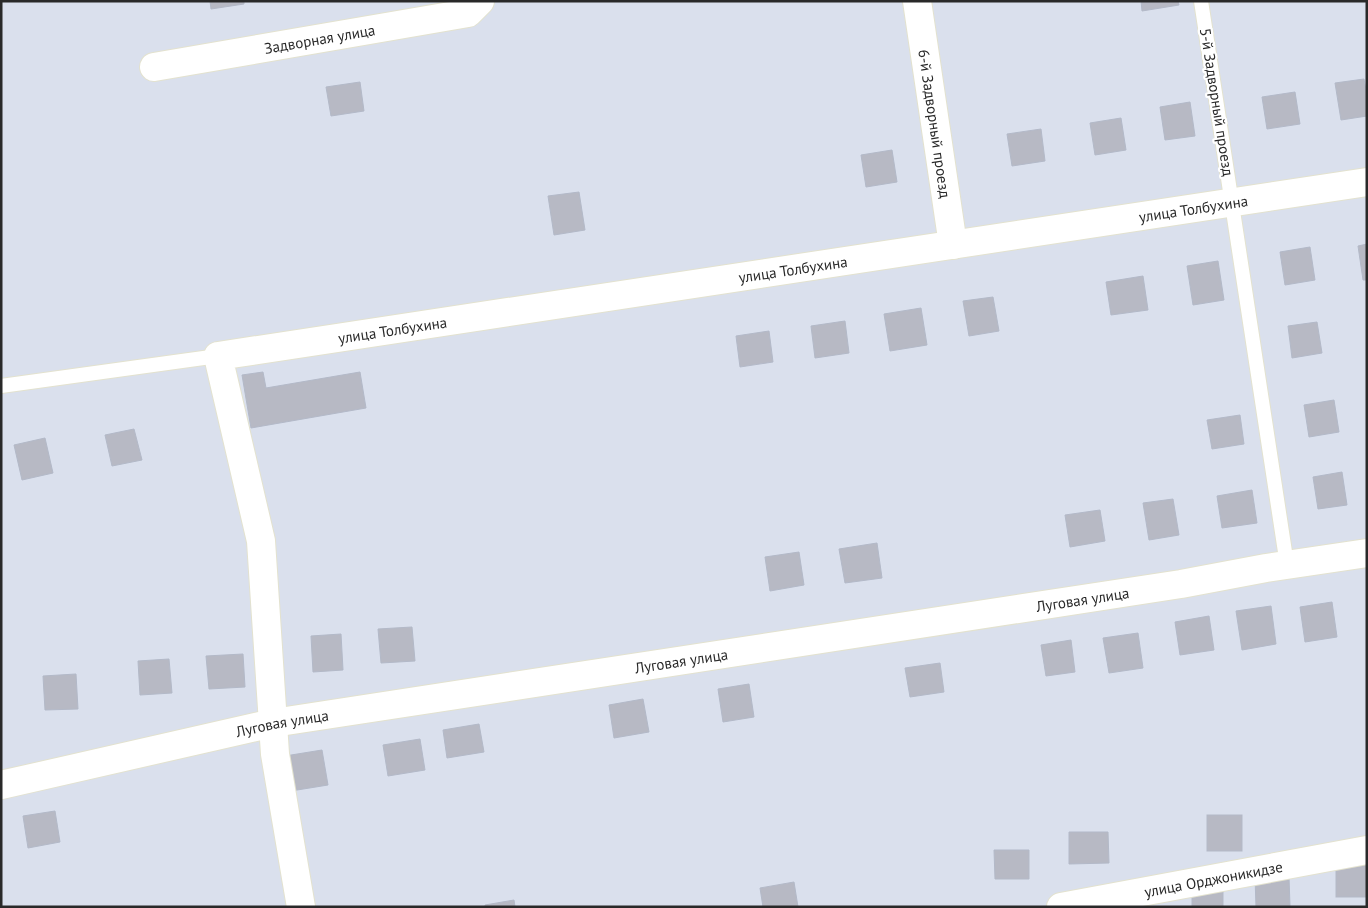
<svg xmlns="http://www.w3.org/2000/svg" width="1368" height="908" font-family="'PT Sans',sans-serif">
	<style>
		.building { fill: #b7b9c4; stroke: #b3b9c8 }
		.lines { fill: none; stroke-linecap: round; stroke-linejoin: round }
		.lane-casing { stroke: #e3e2cf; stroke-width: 16 }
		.street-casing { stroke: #e3e2cf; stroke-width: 30 }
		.lane { stroke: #fff; stroke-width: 14 }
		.street { stroke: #fff; stroke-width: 28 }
		.labels { text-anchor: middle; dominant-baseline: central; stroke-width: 4.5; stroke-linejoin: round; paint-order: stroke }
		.street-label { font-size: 15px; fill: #292929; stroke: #fff }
	</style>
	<rect width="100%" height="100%" fill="#dae0ed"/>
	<g class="building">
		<path d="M 210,1 L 244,1 L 244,4 L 211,9 Z"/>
		<path d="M 1141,1 L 1178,1 L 1179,5 L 1142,11 Z"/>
		<path d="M 1364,79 L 1367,95 L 1367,116 L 1341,120 L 1335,83 Z"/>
		<path d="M 360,82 L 364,111 L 331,116 L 326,87 Z"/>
		<path d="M 1295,92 L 1300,124 L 1267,129 L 1262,97 Z"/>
		<path d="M 1190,102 L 1195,136 L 1165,140 L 1160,107 Z"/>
		<path d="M 1121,118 L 1126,150 L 1095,155 L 1090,123 Z"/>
		<path d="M 1041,129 L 1045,161 L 1012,166 L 1007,134 Z"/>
		<path d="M 892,150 L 897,182 L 866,187 L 861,155 Z"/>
		<path d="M 579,192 L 585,230 L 554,235 L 548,196 Z"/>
		<path d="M 1367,244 L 1367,280 L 1363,280 L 1358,246 Z"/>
		<path d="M 1310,247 L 1315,280 L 1285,285 L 1280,252 Z"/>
		<path d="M 1218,261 L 1224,300 L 1193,305 L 1187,266 Z"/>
		<path d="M 1143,276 L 1148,310 L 1111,315 L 1106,282 Z"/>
		<path d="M 993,297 L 999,331 L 969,336 L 963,301 Z"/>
		<path d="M 921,308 L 927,345 L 890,351 L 884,314 Z"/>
		<path d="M 845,321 L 849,353 L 815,358 L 811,326 Z"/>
		<path d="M 1317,322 L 1322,353 L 1292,358 L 1288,326 Z"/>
		<path d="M 769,331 L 773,362 L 740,367 L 736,336 Z"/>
		<path d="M 263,372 L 266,388 L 360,372 L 366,408 L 251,428 L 242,375 Z"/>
		<path d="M 1334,400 L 1339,432 L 1309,437 L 1304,405 Z"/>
		<path d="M 1240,415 L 1244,444 L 1212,449 L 1207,420 Z"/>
		<path d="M 134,429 L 142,460 L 112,466 L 105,435 Z"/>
		<path d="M 45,438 L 53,473 L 22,480 L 14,445 Z"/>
		<path d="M 1342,472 L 1347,505 L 1318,509 L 1313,477 Z"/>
		<path d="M 1252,490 L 1257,523 L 1222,528 L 1217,496 Z"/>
		<path d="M 1173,499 L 1179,535 L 1149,540 L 1143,503 Z"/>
		<path d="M 1100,510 L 1105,541 L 1070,547 L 1065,515 Z"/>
		<path d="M 877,543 L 882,578 L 845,583 L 839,549 Z"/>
		<path d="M 799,552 L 804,585 L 770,591 L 765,557 Z"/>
		<path d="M 1332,602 L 1337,637 L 1305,642 L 1300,607 Z"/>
		<path d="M 1271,606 L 1276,644 L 1242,650 L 1236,611 Z"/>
		<path d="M 1209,616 L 1214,650 L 1180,655 L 1175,622 Z"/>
		<path d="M 412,627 L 415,661 L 381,663 L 378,629 Z"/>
		<path d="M 1138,633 L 1143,668 L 1109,673 L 1103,638 Z"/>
		<path d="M 341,634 L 343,670 L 313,672 L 311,636 Z"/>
		<path d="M 1071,640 L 1075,672 L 1046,676 L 1041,645 Z"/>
		<path d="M 243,654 L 245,687 L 209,689 L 206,656 Z"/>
		<path d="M 169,659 L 172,693 L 140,695 L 138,661 Z"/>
		<path d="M 940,663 L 944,692 L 910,697 L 905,668 Z"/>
		<path d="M 76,674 L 78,709 L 45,710 L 43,676 Z"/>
		<path d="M 749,684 L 754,717 L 723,722 L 718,689 Z"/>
		<path d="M 643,699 L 649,732 L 614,738 L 609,705 Z"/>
		<path d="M 479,724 L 484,752 L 447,758 L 443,730 Z"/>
		<path d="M 420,739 L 425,770 L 388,776 L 383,745 Z"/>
		<path d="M 322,750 L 328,785 L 291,791 L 285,756 Z"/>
		<path d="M 55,811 L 60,842 L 28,848 L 23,816 Z"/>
		<rect x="1207" y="815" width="35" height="36"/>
		<path d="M 1069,832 L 1108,832 L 1109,863 L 1069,864 Z"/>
		<path d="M 994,850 L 1029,850 L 1029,879 L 995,879 Z"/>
		<rect x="1336" y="864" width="31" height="33"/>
		<path d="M 1255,877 L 1289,877 L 1290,907 L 1256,907 Z"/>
		<path d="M 794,882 L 798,907 L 763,907 L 760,888 Z"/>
		<rect x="1192" y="888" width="31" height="19"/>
		<path d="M 514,900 L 515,907 L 485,907 L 485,905 Z"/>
	</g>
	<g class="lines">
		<defs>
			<g id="lane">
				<path d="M 1201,1 L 1287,565"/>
				<path d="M 1,386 L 218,356"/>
			</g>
			<g id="street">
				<path id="s1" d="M 917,1 L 953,245"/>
				<path id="s2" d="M 154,67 L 468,13 L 480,1"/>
				<path id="s3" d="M 1,785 L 273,723 L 1181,584 L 1266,568 L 1367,553"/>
				<path id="s4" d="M 301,907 L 275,754 L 261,541 L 218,356 L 1367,182"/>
				<path id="s5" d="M 1061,907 L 1367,850"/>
			</g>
		</defs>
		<use href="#lane" class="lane-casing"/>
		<use href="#street" class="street-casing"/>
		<use href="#lane" class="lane"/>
		<use href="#street" class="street"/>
	</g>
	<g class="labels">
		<g class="street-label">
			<text stroke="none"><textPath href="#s2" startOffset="168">Задворная улица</textPath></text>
			<text transform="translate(1217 102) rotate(81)">5-й Задворный проезд</text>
			<text stroke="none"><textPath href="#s1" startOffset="124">6-й Задворный проезд</textPath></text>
			<text stroke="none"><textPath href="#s4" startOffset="1545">улица Толбухина</textPath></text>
			<text stroke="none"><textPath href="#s4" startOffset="1140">улица Толбухина</textPath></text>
			<text stroke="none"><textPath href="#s4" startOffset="735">улица Толбухина</textPath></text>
			<text stroke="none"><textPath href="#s3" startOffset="1098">Луговая улица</textPath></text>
			<text stroke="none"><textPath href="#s3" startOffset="692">Луговая улица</textPath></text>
			<text stroke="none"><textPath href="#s3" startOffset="288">Луговая улица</textPath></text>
			<text stroke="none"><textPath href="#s5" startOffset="155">улица Орджоникидзе</textPath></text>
		</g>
	</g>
	<rect width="1368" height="908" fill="none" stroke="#292929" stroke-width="5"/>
</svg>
